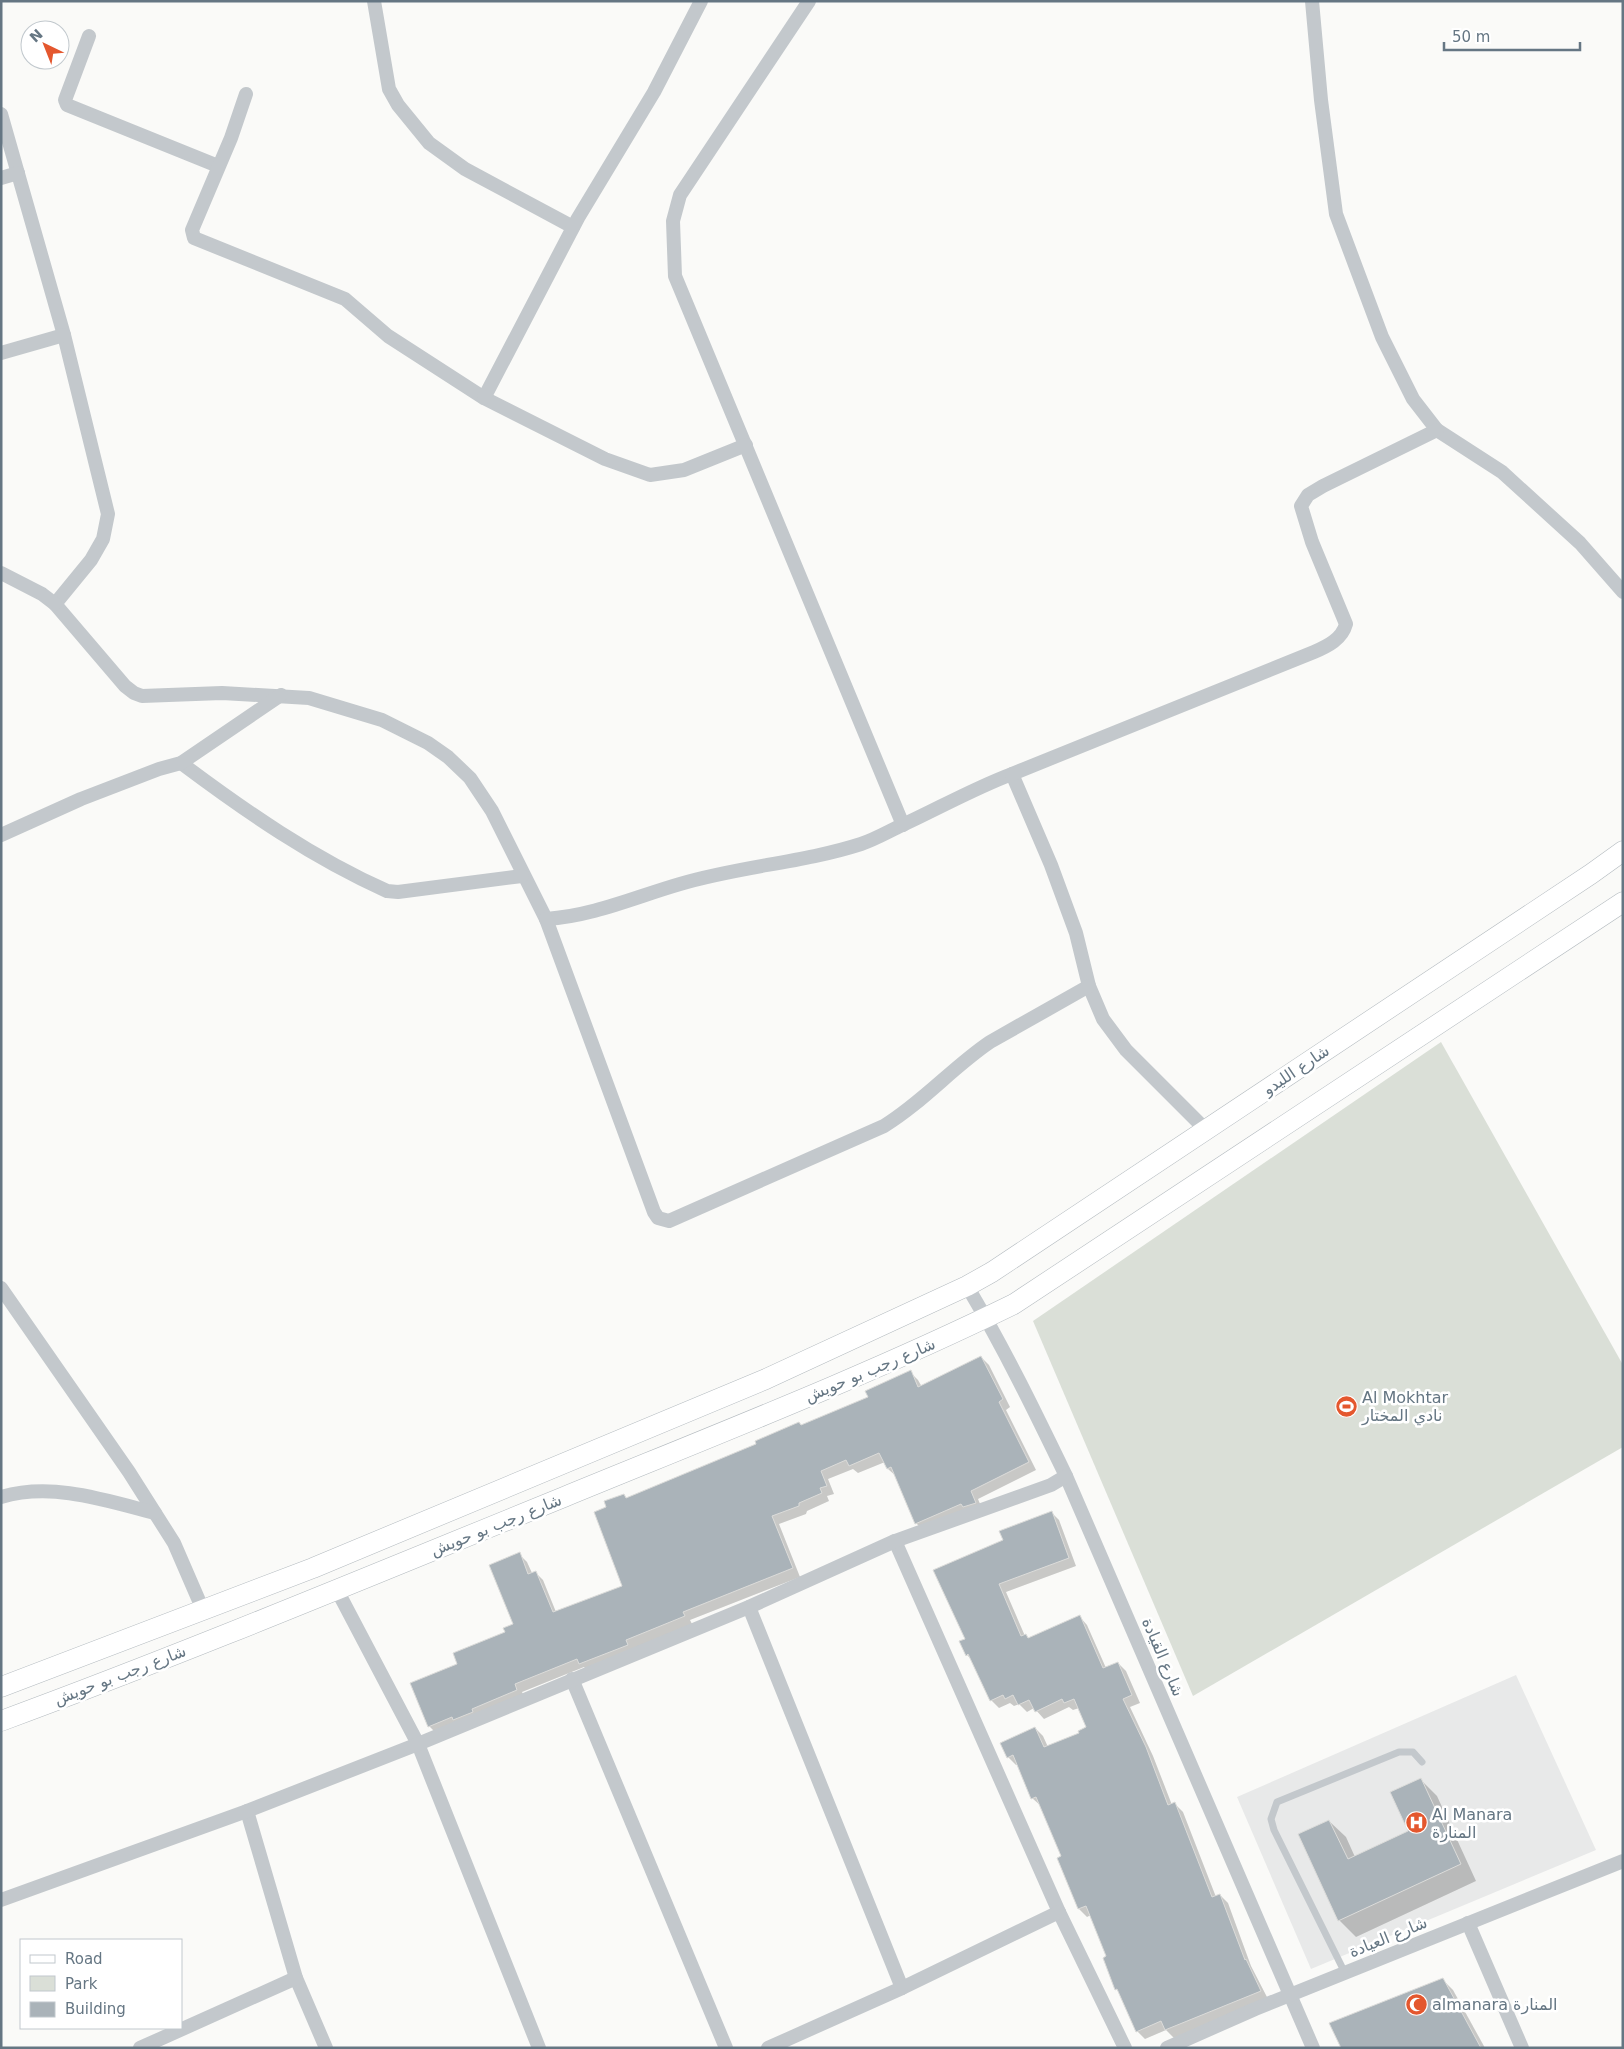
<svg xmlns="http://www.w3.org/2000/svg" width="1624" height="2049" font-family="'DejaVu Sans','Noto Naskh Arabic',sans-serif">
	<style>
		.built { fill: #e8e9e9 }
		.green { fill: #dadfd7 }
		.shadow { fill: #0003 }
		.building { fill: #aab3b9; stroke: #dcdcda }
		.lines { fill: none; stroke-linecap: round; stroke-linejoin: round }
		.secondary-casing { stroke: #b3babf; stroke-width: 21 }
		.lane { stroke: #c3c8cc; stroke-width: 7 }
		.street { stroke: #c3c8cc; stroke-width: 14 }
		.secondary { stroke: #fff; stroke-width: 20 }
		.labels { text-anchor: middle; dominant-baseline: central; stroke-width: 5; stroke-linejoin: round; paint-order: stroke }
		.street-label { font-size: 16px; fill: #657683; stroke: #fff }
		.poi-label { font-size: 16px; fill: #657683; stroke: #fff; text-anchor: start }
	</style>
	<rect width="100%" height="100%" fill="#fafaf8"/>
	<path class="built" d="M 1516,1675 L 1596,1850 L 1311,1969 L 1237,1797 Z"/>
	<path class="green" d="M 1441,1042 L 1623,1365 L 1623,1447 L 1193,1696 L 1033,1321 Z"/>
	<g class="shadow">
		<path d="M 981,1357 L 989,1365 L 1010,1407 L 1006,1410 L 1036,1470 L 978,1499 L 983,1511 L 924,1531 L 916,1523 L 897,1477 L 888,1469 L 885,1462 L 858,1473 L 853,1469 L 828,1479 L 834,1494 L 827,1496 L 829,1501 L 807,1511 L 806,1514 L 779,1524 L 800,1577 L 690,1620 L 692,1624 L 588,1671 L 584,1667 L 522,1692 L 525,1698 L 437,1734 L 429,1726 L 459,1664 L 507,1633 L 515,1624 L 519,1554 L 527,1562 L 532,1573 L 535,1572 L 543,1580 L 556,1612 L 623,1587 L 608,1508 L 624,1496 L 627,1499 L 870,1398 L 910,1372 L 918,1380 L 922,1387 Z"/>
		<path d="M 1051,1512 L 1059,1520 L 1076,1566 L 1006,1592 L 1025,1636 L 1029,1639 L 1080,1617 L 1087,1625 L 1106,1668 L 1118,1663 L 1126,1671 L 1140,1703 L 1130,1707 L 1153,1756 L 1172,1805 L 1175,1804 L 1183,1812 L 1216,1897 L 1220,1895 L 1228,1903 L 1251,1966 L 1268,1999 L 1174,2038 L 1166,2030 L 1145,2039 L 1137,2031 L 1121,1994 L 1116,1989 L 1108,1957 L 1091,1915 L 1087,1917 L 1079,1909 L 1059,1858 L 1062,1857 L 1041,1806 L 1032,1798 L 1018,1764 L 1016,1765 L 1008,1757 L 1035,1728 L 1043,1736 L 1048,1747 L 1081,1734 L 1087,1728 L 1079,1708 L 1073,1710 L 1069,1707 L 1044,1719 L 1034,1708 L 1027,1712 L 1019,1704 L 1014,1706 L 1010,1703 L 999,1708 L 991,1700 L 973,1661 L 967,1655 L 967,1639 L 1005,1541 Z"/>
		<path d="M 1420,1779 L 1437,1796 L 1476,1881 L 1356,1937 L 1339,1920 L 1300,1834 L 1329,1821 L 1346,1837 L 1355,1857 L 1410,1831 Z"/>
		<path d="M 1442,1979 L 1453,1990 L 1485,2048 L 1342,2048 Z"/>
	</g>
	<g class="building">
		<path d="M 981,1356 L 1003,1399 L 999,1402 L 1029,1462 L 971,1491 L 976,1503 L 963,1507 L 961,1504 L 915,1524 L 891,1467 L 887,1469 L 879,1453 L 849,1466 L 846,1460 L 821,1471 L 827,1486 L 820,1488 L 822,1493 L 799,1503 L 799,1506 L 772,1516 L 793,1568 L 683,1612 L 685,1616 L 626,1640 L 628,1645 L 579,1664 L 577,1659 L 515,1684 L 517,1690 L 472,1709 L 473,1712 L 453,1720 L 452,1717 L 428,1727 L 410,1683 L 457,1664 L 453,1653 L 505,1632 L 503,1628 L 513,1624 L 489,1565 L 520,1552 L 528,1574 L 536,1571 L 553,1612 L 622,1586 L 594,1512 L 606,1507 L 604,1501 L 624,1494 L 626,1498 L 756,1444 L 755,1441 L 799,1422 L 801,1425 L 868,1397 L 865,1391 L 911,1370 L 918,1387 Z"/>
		<path d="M 1052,1511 L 1069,1558 L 999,1584 L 1021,1636 L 1026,1634 L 1028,1638 L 1080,1615 L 1103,1668 L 1118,1662 L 1132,1695 L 1123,1699 L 1146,1747 L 1168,1805 L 1175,1802 L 1212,1897 L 1220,1894 L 1245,1960 L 1246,1959 L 1261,1991 L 1165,2030 L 1161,2021 L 1136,2032 L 1117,1989 L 1115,1990 L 1103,1958 L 1106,1956 L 1086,1906 L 1078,1909 L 1057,1858 L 1061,1856 L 1036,1797 L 1031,1799 L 1013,1755 L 1007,1758 L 1000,1743 L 1035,1727 L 1044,1747 L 1079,1733 L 1078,1731 L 1086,1727 L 1074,1699 L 1064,1703 L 1062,1699 L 1035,1712 L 1029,1700 L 1018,1705 L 1013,1695 L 1005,1699 L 1003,1695 L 990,1701 L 968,1654 L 966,1656 L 959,1641 L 965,1639 L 933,1570 L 1003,1540 L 999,1531 Z"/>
		<path d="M 1421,1778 L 1461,1864 L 1338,1921 L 1298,1834 L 1329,1820 L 1348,1859 L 1408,1831 L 1390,1792 Z"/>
		<path d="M 1443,1978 L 1481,2048 L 1341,2048 L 1329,2023 Z"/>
	</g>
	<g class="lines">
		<defs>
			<g id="secondary">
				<path d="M 1,1687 L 313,1568 L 766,1379 L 967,1286 L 992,1272 L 1591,874 L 1623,851"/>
				<path d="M 1,1721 C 191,1651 377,1573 564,1497 C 715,1435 867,1376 1014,1304 L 1623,902"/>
			</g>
		</defs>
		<use href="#secondary" class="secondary-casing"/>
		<path class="lane" d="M 1345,1973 L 1274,1830 L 1271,1819 L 1277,1802 L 1399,1752 L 1413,1752 L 1422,1762"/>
		<g class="street">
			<path d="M 374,1 L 389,89 L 398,105 L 429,143 L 465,169 L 573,227"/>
			<path d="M 809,1 L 680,195 L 673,221 L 675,276 L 903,825"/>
			<path d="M 1312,1 L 1321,100 L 1336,214 L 1382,337 L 1413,399 L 1437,430 L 1502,472 L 1580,543 L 1623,592"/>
			<path d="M 89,36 L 65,100 L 67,105 L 218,166"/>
			<path d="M 246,94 L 231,138 L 192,230 L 194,238 L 345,299 L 388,336 L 484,398 L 605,459 L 650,475 L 684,470 L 746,445"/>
			<path d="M 1,114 L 64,335 L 108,514 L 103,539 L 91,560 L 55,604 L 125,686 L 134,693 L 142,696 L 222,693 L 309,698 L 382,720 L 428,743 L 448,757 L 470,778 L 492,811 L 546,919 C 593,916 635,897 680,884 C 740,866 802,863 861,844 C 873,840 884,834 896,828 C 934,811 972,789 1012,774 L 1051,865 L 1076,933 L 1089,986 L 1103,1019 L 1126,1050 L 1206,1130"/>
			<path d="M 1,178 L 18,173"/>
			<path d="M 1,353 L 64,335"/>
			<path d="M 484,398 L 578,218 L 654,92 L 701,1"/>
			<path d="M 1,573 L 42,594 L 55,604"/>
			<path d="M 181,763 C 245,811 313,858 387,891 L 398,892 L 522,876"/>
			<path d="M 1012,774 L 1314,652 C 1328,646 1342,639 1346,624 L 1312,542 L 1301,506 L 1308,495 L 1323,486 L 1437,430"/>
			<path d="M 1,835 L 81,799 L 159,769 L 181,763 L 281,695"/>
			<path d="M 546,919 L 654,1212 L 658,1218 L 669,1221 L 884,1126 C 923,1102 953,1067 990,1042 L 1089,986"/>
			<path d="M 967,1286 C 1004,1348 1035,1412 1066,1476 L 1313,2048"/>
			<path d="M 1,1288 L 129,1472 L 174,1543 L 203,1610"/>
			<path d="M 1,1497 C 52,1482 105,1500 155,1513"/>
			<path d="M 895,1541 L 1059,1912 L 1125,2048"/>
			<path d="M 337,1590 L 418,1744 L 539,2048"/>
			<path d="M 749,1607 L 902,1988"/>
			<path d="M 572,1679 L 726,2048"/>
			<path d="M 247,1811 L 296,1978 L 326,2048"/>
			<path d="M 1,1900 L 247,1811 L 418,1744 L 749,1607 L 895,1541 L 1051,1485 L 1066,1476"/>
			<path d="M 1468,1923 L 1522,2048"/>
			<path d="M 140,2048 L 296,1978"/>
			<path d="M 768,2048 L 902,1988 L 1059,1912"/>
			<path d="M 1167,2048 L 1255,2009 L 1623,1861"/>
		</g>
		<use href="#secondary" class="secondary"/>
	</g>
	<defs>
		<symbol id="stadium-disc" viewBox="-11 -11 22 22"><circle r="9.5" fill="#e4572e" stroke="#fff"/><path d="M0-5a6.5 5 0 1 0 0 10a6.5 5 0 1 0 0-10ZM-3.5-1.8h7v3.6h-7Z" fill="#fff"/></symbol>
		<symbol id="hospital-disc" viewBox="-11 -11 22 22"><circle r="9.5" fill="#e4572e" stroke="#fff"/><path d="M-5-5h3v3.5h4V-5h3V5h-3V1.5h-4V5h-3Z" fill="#fff"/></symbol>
		<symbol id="mosque-disc" viewBox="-11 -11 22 22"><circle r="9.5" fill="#e4572e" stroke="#fff"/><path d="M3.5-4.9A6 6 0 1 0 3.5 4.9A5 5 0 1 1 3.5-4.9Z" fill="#fff"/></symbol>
	</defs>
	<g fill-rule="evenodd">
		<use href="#stadium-disc" x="1334" y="1394" width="25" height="25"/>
		<use href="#hospital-disc" x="1404" y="1810" width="25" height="25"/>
		<use href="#mosque-disc" x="1404" y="1992" width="25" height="25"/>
	</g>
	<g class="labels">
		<g class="street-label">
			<text transform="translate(1296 1070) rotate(-34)">شارع الليدو</text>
			<text transform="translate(870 1370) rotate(-23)">شارع رجب بو حويش</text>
			<text transform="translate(496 1525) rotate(-22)">شارع رجب بو حويش</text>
			<text transform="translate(1163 1657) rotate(67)">شارع القيادة</text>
			<text transform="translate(120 1675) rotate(-21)">شارع رجب بو حويش</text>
			<text transform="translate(1388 1937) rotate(-22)">شارع العيادة</text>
		</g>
		<g class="poi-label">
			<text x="1362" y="1397">Al Mokhtar<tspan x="1362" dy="18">نادي المختار</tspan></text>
			<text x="1432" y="1814">Al Manara<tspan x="1432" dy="18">المنارة</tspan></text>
			<text x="1432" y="2004">almanara المنارة</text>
		</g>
	</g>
	<rect width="1624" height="2049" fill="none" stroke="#657683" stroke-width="5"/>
	<rect x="20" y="1939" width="162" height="90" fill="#ffffff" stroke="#c1c8cd"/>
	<rect x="30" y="1955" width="25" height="8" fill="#ffffff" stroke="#c1c8cd"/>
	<text x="65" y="1964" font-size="15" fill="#657683">Road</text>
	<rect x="30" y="1976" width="25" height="15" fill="#dadfd7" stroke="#c1c8cd"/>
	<text x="65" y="1989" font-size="15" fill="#657683">Park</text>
	<rect x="30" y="2002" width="25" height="15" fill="#aab3b9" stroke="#c1c8cd"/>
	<text x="65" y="2014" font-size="15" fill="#657683">Building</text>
	<g transform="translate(45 45) rotate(317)"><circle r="24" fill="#ffffff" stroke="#c1c8cd"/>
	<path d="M0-4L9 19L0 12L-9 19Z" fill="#e4572e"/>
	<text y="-8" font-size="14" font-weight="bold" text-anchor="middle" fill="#657683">N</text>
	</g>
	<path d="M1444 42v8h136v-8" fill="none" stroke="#657683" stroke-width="2.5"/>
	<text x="1452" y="42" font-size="15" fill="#657683" stroke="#ffffff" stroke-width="4" paint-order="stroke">50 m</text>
</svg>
